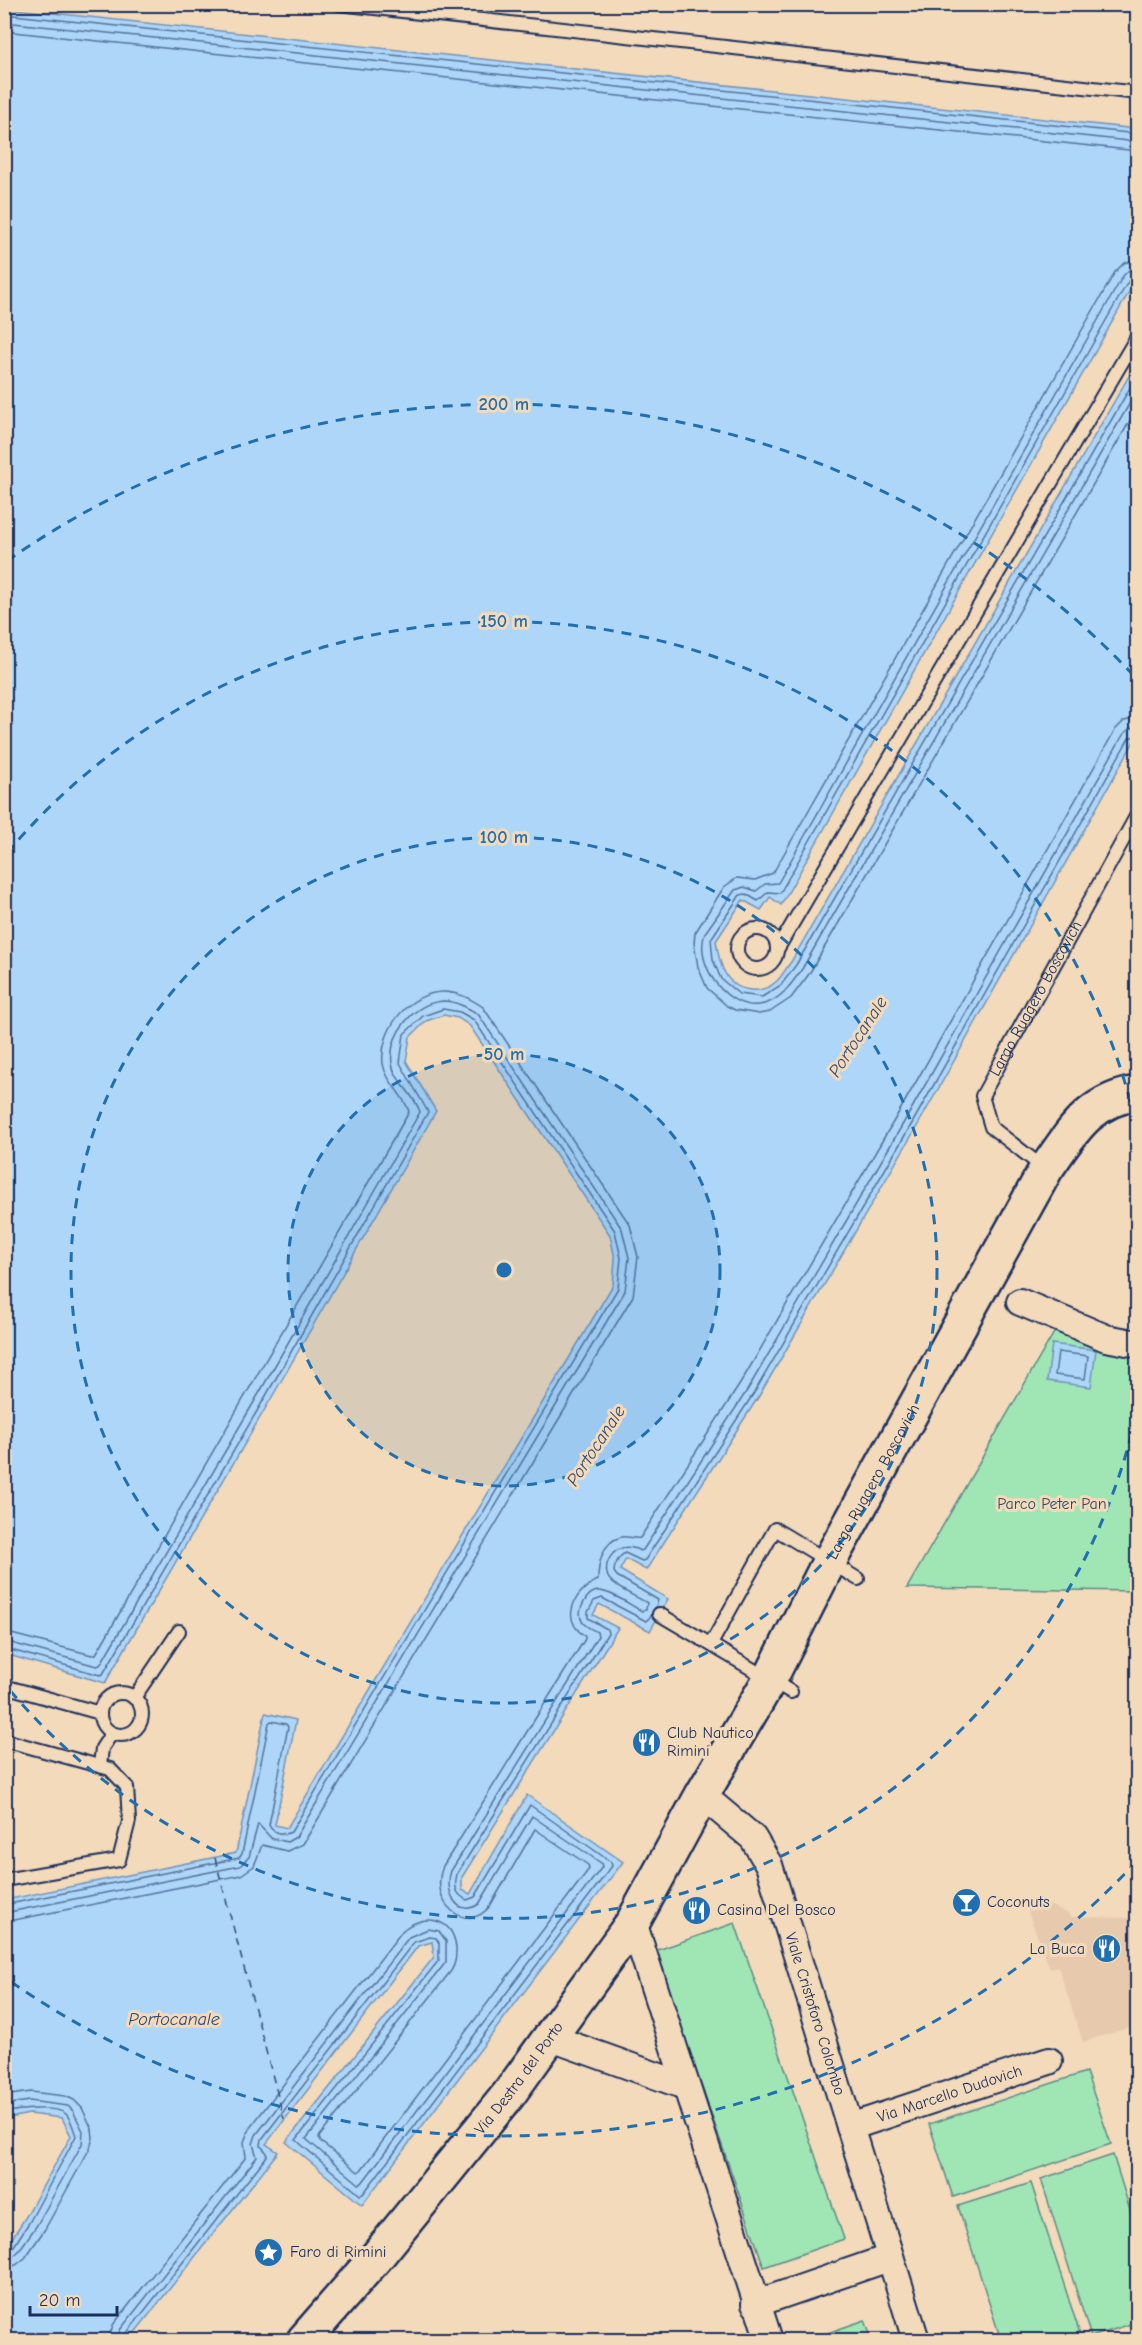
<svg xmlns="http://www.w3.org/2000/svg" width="1142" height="2345" font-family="'Comic Neue',sans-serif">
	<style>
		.built { fill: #e7caae }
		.green { fill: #9fe6b4; stroke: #5d8a89; stroke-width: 1.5 }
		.water { fill: #add6f8; stroke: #7393ba; stroke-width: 1.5 }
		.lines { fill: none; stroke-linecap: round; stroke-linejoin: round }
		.shore { stroke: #55729c; stroke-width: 1.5 }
		.ferry { stroke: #314875; stroke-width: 1.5; stroke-dasharray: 8 6; stroke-linecap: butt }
		.lane-casing { stroke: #1b2f5e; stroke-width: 16 }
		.street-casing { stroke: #1b2f5e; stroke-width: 30 }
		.secondary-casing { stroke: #1b2f5e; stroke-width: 38 }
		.lane { stroke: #f2daba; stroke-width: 12 }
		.street { stroke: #f2daba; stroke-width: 26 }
		.secondary { stroke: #f2daba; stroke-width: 33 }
		.ring { fill: none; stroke: #1f6fb2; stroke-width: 3; stroke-dasharray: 10 8 }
		.labels { text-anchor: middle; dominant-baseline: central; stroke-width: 6; stroke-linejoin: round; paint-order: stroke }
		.street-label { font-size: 16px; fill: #1b2f5e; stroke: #f2daba }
		.park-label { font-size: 16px; fill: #2f4a6b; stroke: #f2daba }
		.poi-label { font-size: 16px; fill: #1b2f5e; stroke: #f2daba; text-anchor: start }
		.water-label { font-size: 18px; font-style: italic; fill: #314875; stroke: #f2daba }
		.centre { fill: #1f6fb2; stroke: #f2daba; stroke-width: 3 }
		.ring-label { font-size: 18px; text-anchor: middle; font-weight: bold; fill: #1f6fb2; stroke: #f2daba; stroke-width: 6; stroke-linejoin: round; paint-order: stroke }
	</style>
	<rect width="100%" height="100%" fill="#f2daba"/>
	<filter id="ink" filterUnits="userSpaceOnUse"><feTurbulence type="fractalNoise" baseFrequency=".0167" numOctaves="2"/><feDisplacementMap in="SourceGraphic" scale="12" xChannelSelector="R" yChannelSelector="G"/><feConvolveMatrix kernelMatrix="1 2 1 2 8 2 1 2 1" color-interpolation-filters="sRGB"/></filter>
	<g filter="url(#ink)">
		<path class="built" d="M 1049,1905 L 1069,1914 L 1070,1917 L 1137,1918 L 1137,2025 L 1083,2042 L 1058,1966 L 1050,1969 L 1028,1912 Z"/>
		<g class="green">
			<path d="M 1059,1324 L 1137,1351 L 1137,1591 L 907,1588 Z"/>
			<path d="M 735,1923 L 844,2239 L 764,2267 L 655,1951 Z"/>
			<path d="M 1086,2072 L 1111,2144 L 953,2197 L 929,2124 Z"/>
			<path d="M 1113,2155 L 1137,2232 L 1137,2322 L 1091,2337 L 1041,2179 Z"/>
			<path d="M 1031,2183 L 1082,2340 L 1001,2340 L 958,2206 Z"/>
			<path d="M 865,2320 L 872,2340 L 807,2340 Z"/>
		</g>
		<g class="water">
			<path d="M 1058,5 L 1137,5 L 1137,13 Z"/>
			<path d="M 5,8 L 1137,129 L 1137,278 L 781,905 L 770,897 L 761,910 L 743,900 L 716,941 C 718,952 719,963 725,973 C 735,992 761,996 777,981 C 782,976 786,968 791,962 L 1137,362 L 1137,736 L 919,1123 L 759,1396 L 646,1570 L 626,1559 L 620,1570 L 668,1599 L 650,1631 L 599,1604 L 593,1615 L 618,1628 L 462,1877 L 462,1890 L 470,1894 L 527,1795 L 623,1862 L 362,2205 L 286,2142 L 434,1957 L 432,1942 L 418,1946 L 266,2144 L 278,2152 L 129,2340 L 5,2340 L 5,2249 L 25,2218 L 71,2136 L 62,2118 L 29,2114 L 5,2119 L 5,1900 L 236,1853 L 265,1713 L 296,1720 L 275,1825 L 287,1828 L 613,1285 L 615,1259 L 610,1235 L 470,1026 L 458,1018 L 444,1015 L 426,1021 L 410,1037 L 406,1061 L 436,1111 L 272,1397 L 105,1683 L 5,1654 Z"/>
			<path d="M 1052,1344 L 1096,1350 L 1091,1387 L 1047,1381 Z"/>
		</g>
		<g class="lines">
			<g class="shore">
				<path d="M 4,14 L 1138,134"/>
				<path d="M 4,22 L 1138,142"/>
				<path d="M 4,31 L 1138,151"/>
				<path d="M 1138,259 L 1124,263 L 1115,272 L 773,873 L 755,880 L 737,878 L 724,887 L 695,933 L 694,943 L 698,967 L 707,988 L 727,1006 L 735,1010 L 759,1014 L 770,1012 L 791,998 L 809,974 L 1138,407"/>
				<path d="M 1138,268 L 1129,270 L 1123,276 L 778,883 L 765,884 L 756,891 L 744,887 L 735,890 L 705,933 C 693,965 729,1014 764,1004 C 782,999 792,983 802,969 L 1138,389"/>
				<path d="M 1138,276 L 1129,280 L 780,893 L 768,892 L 758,901 L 746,894 L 740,895 L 711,939 L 713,960 L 721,979 L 739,994 L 762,997 L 781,985 L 796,965 L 1138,374"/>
				<path d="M 1058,1352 L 1088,1356 L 1085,1379 L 1055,1375 Z"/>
				<path d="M 656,1607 L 658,1600 L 617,1576 L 614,1572 C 614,1565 619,1556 625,1553 L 642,1561 L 645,1560 L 754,1393 L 914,1120 L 1129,738 L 1138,735"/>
				<path d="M 4,1632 L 92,1655 L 96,1654 L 409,1112 C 405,1096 386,1082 383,1064 C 379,1030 409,991 445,992 C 460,993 471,999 483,1007 L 630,1225 L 638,1257 L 633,1296 L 303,1844 L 287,1851 L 262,1845 L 254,1866 L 241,1875 L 4,1922"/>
				<path d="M 4,1641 L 97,1666 L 100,1665 L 261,1390 L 420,1112 C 415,1095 395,1081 392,1064 C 388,1034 414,1003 443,1001 C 456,1001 468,1008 478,1014 L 622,1229 L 629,1258 L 625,1291 L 296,1837 L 287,1842 L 271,1838 L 258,1824 L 249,1857 L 240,1866 L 4,1913"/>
				<path d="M 4,1648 L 100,1675 L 103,1674 L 267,1394 L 428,1112 L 400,1063 L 404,1034 L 423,1016 L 443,1009 L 460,1012 L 474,1020 L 615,1231 L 621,1258 L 618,1288 L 291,1832 C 284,1836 272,1833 269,1825 L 288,1727 L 286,1724 L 271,1721 L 269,1723 L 242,1854 L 239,1858 L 4,1905"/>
				<path d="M 4,2096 L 31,2092 L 65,2096 L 74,2100 L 82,2108 L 92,2129 L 93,2138 L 90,2148 L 45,2229 L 25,2258 L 16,2265 L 4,2268"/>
				<path d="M 4,2105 L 29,2101 L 68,2106 L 73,2111 L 83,2131 L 82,2144 L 37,2225 L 18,2252 L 12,2257 L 4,2259"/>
				<path d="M 4,2113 C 17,2110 56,2105 66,2114 C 71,2119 74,2130 76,2136 L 30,2221 L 12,2249 L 4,2251"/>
				<path d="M 108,2340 L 113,2325 L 246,2157 L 244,2142 L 249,2129 L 403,1930 C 424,1913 453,1917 456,1948 C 456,1957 456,1963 451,1971 L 319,2137 L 320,2141 L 358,2172 L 361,2170 L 589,1869 L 588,1865 L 535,1829 L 490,1906 C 466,1936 428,1902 443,1866 L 585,1639 L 585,1636 C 559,1619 575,1590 598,1580 C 598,1564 602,1542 621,1537 C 628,1536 634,1539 640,1538 L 740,1384 L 899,1112 L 1115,730 L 1124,721 L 1138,718"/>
				<path d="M 117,2340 L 120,2330 L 257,2157 L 253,2144 L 256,2135 L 409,1937 L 428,1929 L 439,1931 L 446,1941 L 446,1962 L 306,2139 L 359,2184 L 362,2183 L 602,1867 L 601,1863 L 532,1816 L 479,1904 C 456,1919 444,1890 451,1871 L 598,1636 L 597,1632 C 592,1629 585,1627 582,1621 C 576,1611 587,1592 598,1591 C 609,1590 632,1606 642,1611 L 646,1610 L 647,1603 C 636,1596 618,1590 610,1580 C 599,1567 615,1537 640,1551 L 643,1550 L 748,1389 L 907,1117 L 1123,735 L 1129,729 L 1138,727"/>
				<path d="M 125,2340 L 126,2334 L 267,2156 L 267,2153 L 261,2146 L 262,2139 L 414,1942 L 430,1937 L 436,1938 L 439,1943 L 439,1960 L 296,2140 L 360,2195 L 363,2194 L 612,1866 L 611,1862 L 530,1805 L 475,1897 L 467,1900 C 455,1894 454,1887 457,1874 L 608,1633 L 607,1629 L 588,1618 L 588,1612 L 594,1601 L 602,1598 L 646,1621 L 652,1615"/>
			</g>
			<path class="ferry" d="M 215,1858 L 284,2119"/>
			<defs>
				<g id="lane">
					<path d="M 339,4 L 1138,93"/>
					<circle cx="757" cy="949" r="20"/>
					<path d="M 777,950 L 1138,335"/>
					<path id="s1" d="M 1045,1169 L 991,1127 L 982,1096 L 1138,813"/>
					<path d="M 659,1614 L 791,1692"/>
					<path d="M 711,1644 L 775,1529 L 858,1579"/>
					<path d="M 4,1686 L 100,1713"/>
					<circle cx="121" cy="1714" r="21"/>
					<path d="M 134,1698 L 179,1631"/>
					<path d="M 4,1740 L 110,1769 L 127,1787 L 129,1821 L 119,1860 L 4,1880"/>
					<path d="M 100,1766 L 102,1748 L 108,1739 L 110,1732"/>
				</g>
				<g id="street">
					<path d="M 1020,1302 L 1106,1338 L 1138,1344"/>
					<path id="s2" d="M 702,1795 L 753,1838 L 769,1865 L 916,2340"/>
					<path d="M 633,1922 L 769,2340"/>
					<path d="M 551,2038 L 685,2086"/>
					<path id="s3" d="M 850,2127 L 1049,2061"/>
					<path d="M 755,2304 L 889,2258"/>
				</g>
				<g id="secondary">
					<path id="s4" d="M 304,2340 L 379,2254 L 509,2094 L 633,1922 L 702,1795 L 770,1679 L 829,1562 L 1046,1169 C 1072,1132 1089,1100 1138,1093"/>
				</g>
			</defs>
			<use href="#lane" class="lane-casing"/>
			<use href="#street" class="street-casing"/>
			<use href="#secondary" class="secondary-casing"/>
			<use href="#lane" class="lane"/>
			<use href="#street" class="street"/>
			<use href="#secondary" class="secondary"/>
		</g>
	</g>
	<circle cx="504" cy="1270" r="216" fill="#1f6fb2" fill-opacity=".12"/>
	<g class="ring">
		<circle cx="504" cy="1270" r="216"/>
		<circle cx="504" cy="1270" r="433"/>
		<path d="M1136 1416A649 649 0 0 1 7 1687M7 853A649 649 0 0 1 1136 1124"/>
		<path d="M1137 1861A866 866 0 0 1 7 1979M7 561A866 866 0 0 1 1137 679"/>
	</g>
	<defs>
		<symbol id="restaurant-disc" viewBox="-11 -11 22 22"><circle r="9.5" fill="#1f6fb2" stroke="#f2daba"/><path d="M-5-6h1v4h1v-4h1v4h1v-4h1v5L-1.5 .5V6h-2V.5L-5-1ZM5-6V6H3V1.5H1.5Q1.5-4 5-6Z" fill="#fff"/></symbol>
		<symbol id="bar-disc" viewBox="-11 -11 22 22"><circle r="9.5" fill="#1f6fb2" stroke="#f2daba"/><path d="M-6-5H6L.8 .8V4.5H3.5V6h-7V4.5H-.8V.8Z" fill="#fff"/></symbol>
		<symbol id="sight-disc" viewBox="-11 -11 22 22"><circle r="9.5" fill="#1f6fb2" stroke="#f2daba"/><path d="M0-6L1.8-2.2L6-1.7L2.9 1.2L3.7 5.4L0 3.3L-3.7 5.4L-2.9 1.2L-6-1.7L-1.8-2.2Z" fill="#fff"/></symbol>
	</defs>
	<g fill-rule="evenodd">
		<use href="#restaurant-disc" x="630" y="1726" width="33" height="33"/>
		<use href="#bar-disc" x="950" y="1886" width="33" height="33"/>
		<use href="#restaurant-disc" x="680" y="1894" width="33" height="33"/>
		<use href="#restaurant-disc" x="1090" y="1932" width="33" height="33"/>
		<use href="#sight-disc" x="252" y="2236" width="33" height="33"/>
	</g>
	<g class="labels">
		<g class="street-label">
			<text stroke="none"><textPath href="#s1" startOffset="212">Largo Ruggero Boscovich</textPath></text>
			<text stroke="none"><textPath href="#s4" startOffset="1034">Largo Ruggero Boscovich</textPath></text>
			<text stroke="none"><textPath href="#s2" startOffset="254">Viale Cristoforo Colombo</textPath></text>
			<text stroke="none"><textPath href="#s4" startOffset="339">Via Destra del Porto</textPath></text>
			<text stroke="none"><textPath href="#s3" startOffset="105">Via Marcello Dudovich</textPath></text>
		</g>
		<g class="park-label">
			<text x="1052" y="1504">Parco Peter Pan</text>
		</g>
		<g class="poi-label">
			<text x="667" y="1733">Club Nautico<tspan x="667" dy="18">Rimini</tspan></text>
			<text x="987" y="1902">Coconuts</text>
			<text x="717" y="1910">Casina Del Bosco</text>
			<text x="1085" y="1949" text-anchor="end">La Buca</text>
			<text x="290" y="2252">Faro di Rimini</text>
		</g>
		<g class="water-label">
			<text transform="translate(858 1037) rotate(-57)">Portocanale</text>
			<text transform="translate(596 1446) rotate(-57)">Portocanale</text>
			<text x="174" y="2019">Portocanale</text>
		</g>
	</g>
	<circle cx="504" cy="1270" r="9" class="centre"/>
	<g class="ring-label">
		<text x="504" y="410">200 m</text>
		<text x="504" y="627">150 m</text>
		<text x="504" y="843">100 m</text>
		<text x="504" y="1060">50 m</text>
	</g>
	<rect width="1142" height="2345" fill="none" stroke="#f2daba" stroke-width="24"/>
	<rect x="12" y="12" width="1118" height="2321" fill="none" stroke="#1b2f5e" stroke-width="2" filter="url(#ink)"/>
	<path d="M30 2306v9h87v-9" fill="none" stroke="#1b2f5e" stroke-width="3"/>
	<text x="39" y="2306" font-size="18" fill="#1b2f5e" stroke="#f2daba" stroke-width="4.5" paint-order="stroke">20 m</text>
</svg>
